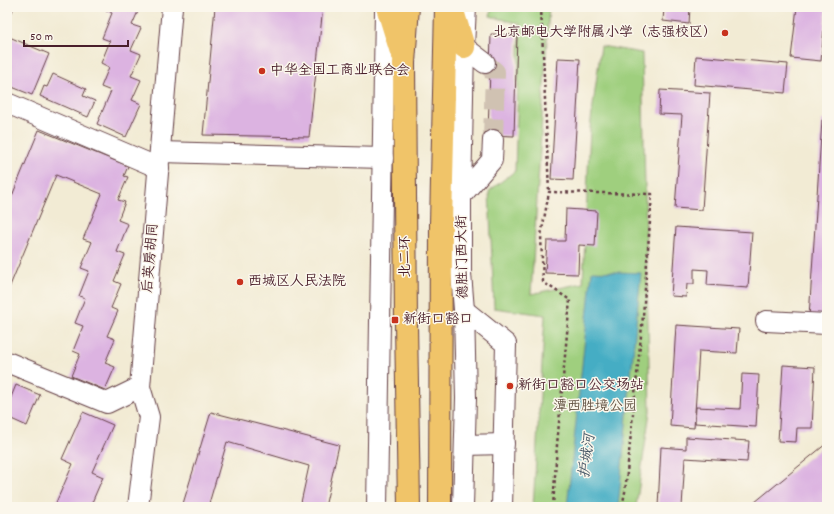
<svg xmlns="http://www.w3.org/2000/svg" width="834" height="514" font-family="Dekko,'LXGW WenKai TC',sans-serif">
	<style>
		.green { fill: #9fcf7e; stroke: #747754 }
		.water { fill: #45adc4; stroke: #486678 }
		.building { fill: #dcb3e1 }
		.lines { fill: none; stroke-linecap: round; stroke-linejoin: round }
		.minor-tunnel { stroke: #d0c2b2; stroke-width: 20; stroke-dasharray: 20 10; stroke-linecap: butt }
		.minor-casing { stroke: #633e44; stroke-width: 22 }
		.highway-casing { stroke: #633e44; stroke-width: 24 }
		.path { stroke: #633e44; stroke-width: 2.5; stroke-dasharray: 3 3; stroke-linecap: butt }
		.minor { stroke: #fff; stroke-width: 20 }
		.highway { stroke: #f0c469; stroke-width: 22 }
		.poi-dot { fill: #c8321e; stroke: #fbf7ec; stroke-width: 1.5 }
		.labels { text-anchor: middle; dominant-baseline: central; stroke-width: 3; stroke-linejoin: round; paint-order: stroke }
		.poi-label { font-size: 14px; fill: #4a1f2b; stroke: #fbf7ec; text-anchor: start }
		.street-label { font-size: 14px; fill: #4a1f2b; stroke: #fbf7ec }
		.park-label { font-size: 14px; fill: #645444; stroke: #fbf7ec }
		.water-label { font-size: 15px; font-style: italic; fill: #485868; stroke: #fbf7ec }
	</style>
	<rect width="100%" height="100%" fill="#fbf7ec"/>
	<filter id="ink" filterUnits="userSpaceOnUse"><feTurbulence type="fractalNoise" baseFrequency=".025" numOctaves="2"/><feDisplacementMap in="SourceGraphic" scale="8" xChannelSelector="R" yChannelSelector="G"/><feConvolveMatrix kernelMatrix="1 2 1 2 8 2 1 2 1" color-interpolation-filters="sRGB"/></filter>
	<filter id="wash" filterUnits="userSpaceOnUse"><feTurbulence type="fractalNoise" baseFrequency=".012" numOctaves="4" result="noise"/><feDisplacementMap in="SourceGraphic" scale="16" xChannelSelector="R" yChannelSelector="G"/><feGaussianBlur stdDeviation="0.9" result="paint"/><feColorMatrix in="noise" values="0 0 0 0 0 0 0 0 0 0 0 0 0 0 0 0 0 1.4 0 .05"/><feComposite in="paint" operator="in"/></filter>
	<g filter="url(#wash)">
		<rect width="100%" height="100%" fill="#f2ebd4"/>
		<path class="green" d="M 492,7 L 549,7 L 531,294 L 583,283 L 590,128 L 601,46 L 642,53 L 650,411 L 636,507 L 533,507 L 545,315 L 494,308 L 489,191 L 515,171 L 520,24 L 490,16 Z"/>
		<path class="water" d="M 592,271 L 641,273 L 618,507 L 567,507 Z"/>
		<g id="blocks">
			<g class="building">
				<path d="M 7,7 L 14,7 L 7,24 Z"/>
				<path d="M 103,7 L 140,7 L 132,25 L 141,28 L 131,50 L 141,54 L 131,76 L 141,80 L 132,100 L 141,104 L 126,137 L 97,124 L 111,91 L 101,87 L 109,67 L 101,63 L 110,41 L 102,38 L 112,13 L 102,8 Z"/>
				<path d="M 215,7 L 323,7 L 309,137 L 203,135 Z"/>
				<path d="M 664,7 L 690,7 L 689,24 L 663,21 Z"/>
				<path d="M 797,7 L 826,7 L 821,61 L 791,58 Z"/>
				<path d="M 491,34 L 517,35 L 514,136 L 488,135 Z"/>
				<path d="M 7,36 L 49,54 L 32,95 L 7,85 Z"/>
				<path d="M 696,56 L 788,64 L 785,93 L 694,85 Z"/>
				<path d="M 558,58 L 580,59 L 573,180 L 551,179 Z"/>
				<path d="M 53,74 L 86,89 L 83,96 L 95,101 L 88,117 L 40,96 L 44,86 L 47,87 Z"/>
				<path d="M 660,90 L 710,93 L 702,210 L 675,208 L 682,115 L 659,114 Z"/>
				<path d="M 822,120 L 827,120 L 827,318 L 809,317 Z"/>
				<path d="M 39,130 L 128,166 L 124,176 L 128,177 L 118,200 L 125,202 L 118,220 L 128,224 L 117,252 L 125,255 L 114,281 L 121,284 L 111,308 L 118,311 L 107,336 L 115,339 L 105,363 L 115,367 L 105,390 L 71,376 L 80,354 L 73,351 L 83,326 L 75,323 L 85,298 L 79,296 L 89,271 L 81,268 L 92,242 L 83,239 L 102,194 L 56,175 L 7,293 L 7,208 Z"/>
				<path d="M 566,209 L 597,211 L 595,246 L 579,245 L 578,274 L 545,273 L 547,241 L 565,241 Z"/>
				<path d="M 676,227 L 752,232 L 748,288 L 707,285 L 708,270 L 694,269 L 694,284 L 687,284 L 686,297 L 671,296 Z"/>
				<path d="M 676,325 L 739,329 L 737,353 L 699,351 L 694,428 L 670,426 Z"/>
				<path d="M 783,365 L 815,367 L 812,428 L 797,428 L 796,442 L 778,441 Z"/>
				<path d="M 742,374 L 759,375 L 756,427 L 695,423 L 696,407 L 740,409 Z"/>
				<path d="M 16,385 L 40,395 L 27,426 L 7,417 L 7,401 L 9,402 Z"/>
				<path d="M 83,412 L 113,425 L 92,472 L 103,477 L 90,507 L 54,507 L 73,464 L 62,459 Z"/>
				<path d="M 211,412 L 339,445 L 325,507 L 300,507 L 309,466 L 227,442 L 208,507 L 182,507 Z"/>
				<path d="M 686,437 L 749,441 L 747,462 L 685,458 L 682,507 L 658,507 L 661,447 L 686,449 Z"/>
				<path d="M 827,443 L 827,507 L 749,507 Z"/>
			</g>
		</g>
	</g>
	<g filter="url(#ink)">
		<use href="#blocks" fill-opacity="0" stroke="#633e44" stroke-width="1"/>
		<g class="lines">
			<path class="minor-tunnel" d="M 485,63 L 495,72 L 493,140"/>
			<defs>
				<g id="minor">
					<path d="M 464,47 L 485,63"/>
					<path d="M 7,103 L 159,168"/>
					<path d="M 160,152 L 383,158"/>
					<path d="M 461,196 L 492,160 L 493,140"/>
					<path d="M 464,310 L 506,344 L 502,507"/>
					<path d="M 766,321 L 827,324"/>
					<path d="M 7,362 L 107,403 L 140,387"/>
					<path d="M 465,445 L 504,444"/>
					<path d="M 138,507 L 149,417 L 140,387 L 172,7"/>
					<path d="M 377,507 L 385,11"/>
					<path d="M 463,507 L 466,398 L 464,310 L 461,273 L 461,196 L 464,47 L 466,7"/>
				</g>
				<g id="highway">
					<path d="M 387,7 L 401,52"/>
					<path d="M 408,7 L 404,63 L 406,323 L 409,507"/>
					<path d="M 452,8 L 464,47"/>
					<path d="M 440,507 L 441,223 L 446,7"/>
				</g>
			</defs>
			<use href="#minor" class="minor-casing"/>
			<use href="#highway" class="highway-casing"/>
			<g class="path">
				<path d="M 541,7 L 549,192"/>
				<path d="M 553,507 L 557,445 L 570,300 L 543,282 L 541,236 L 549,192 L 652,194 L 643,316 L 625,492 L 622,507"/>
			</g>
			<use href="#minor" class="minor"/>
			<use href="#highway" class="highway"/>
		</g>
	</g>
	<g class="poi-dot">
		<circle cx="725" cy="33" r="4"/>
		<circle cx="262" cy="71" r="4"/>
		<circle cx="240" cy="282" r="4"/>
		<rect x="391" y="316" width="8" height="8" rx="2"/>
		<circle cx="510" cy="386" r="4"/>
	</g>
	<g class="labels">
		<g class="poi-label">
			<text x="717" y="33" text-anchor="end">北京邮电大学附属小学（志强校区）</text>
			<text x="270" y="71">中华全国工商业联合会</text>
			<text x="248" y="282">西城区人民法院</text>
			<text x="403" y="320">新街口豁口</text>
			<text x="518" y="386">新街口豁口公交场站</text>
		</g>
		<g class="street-label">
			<text transform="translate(406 257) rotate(-90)">北二环</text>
			<text transform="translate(463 257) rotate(-91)">德胜门西大街</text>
			<text transform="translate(151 258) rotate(-85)">后英房胡同</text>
		</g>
		<g class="park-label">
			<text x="595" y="407">潭西胜境公园</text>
		</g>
		<g class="water-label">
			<text transform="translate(588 456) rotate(-83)">护城河</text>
		</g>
	</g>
	<rect width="834" height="514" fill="none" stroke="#fbf7ec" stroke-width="24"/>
	<path d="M24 40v6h104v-6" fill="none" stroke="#4a1f2b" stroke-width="2"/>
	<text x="30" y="40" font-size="12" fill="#4a1f2b" stroke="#fbf7ec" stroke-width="3" paint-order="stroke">50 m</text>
</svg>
